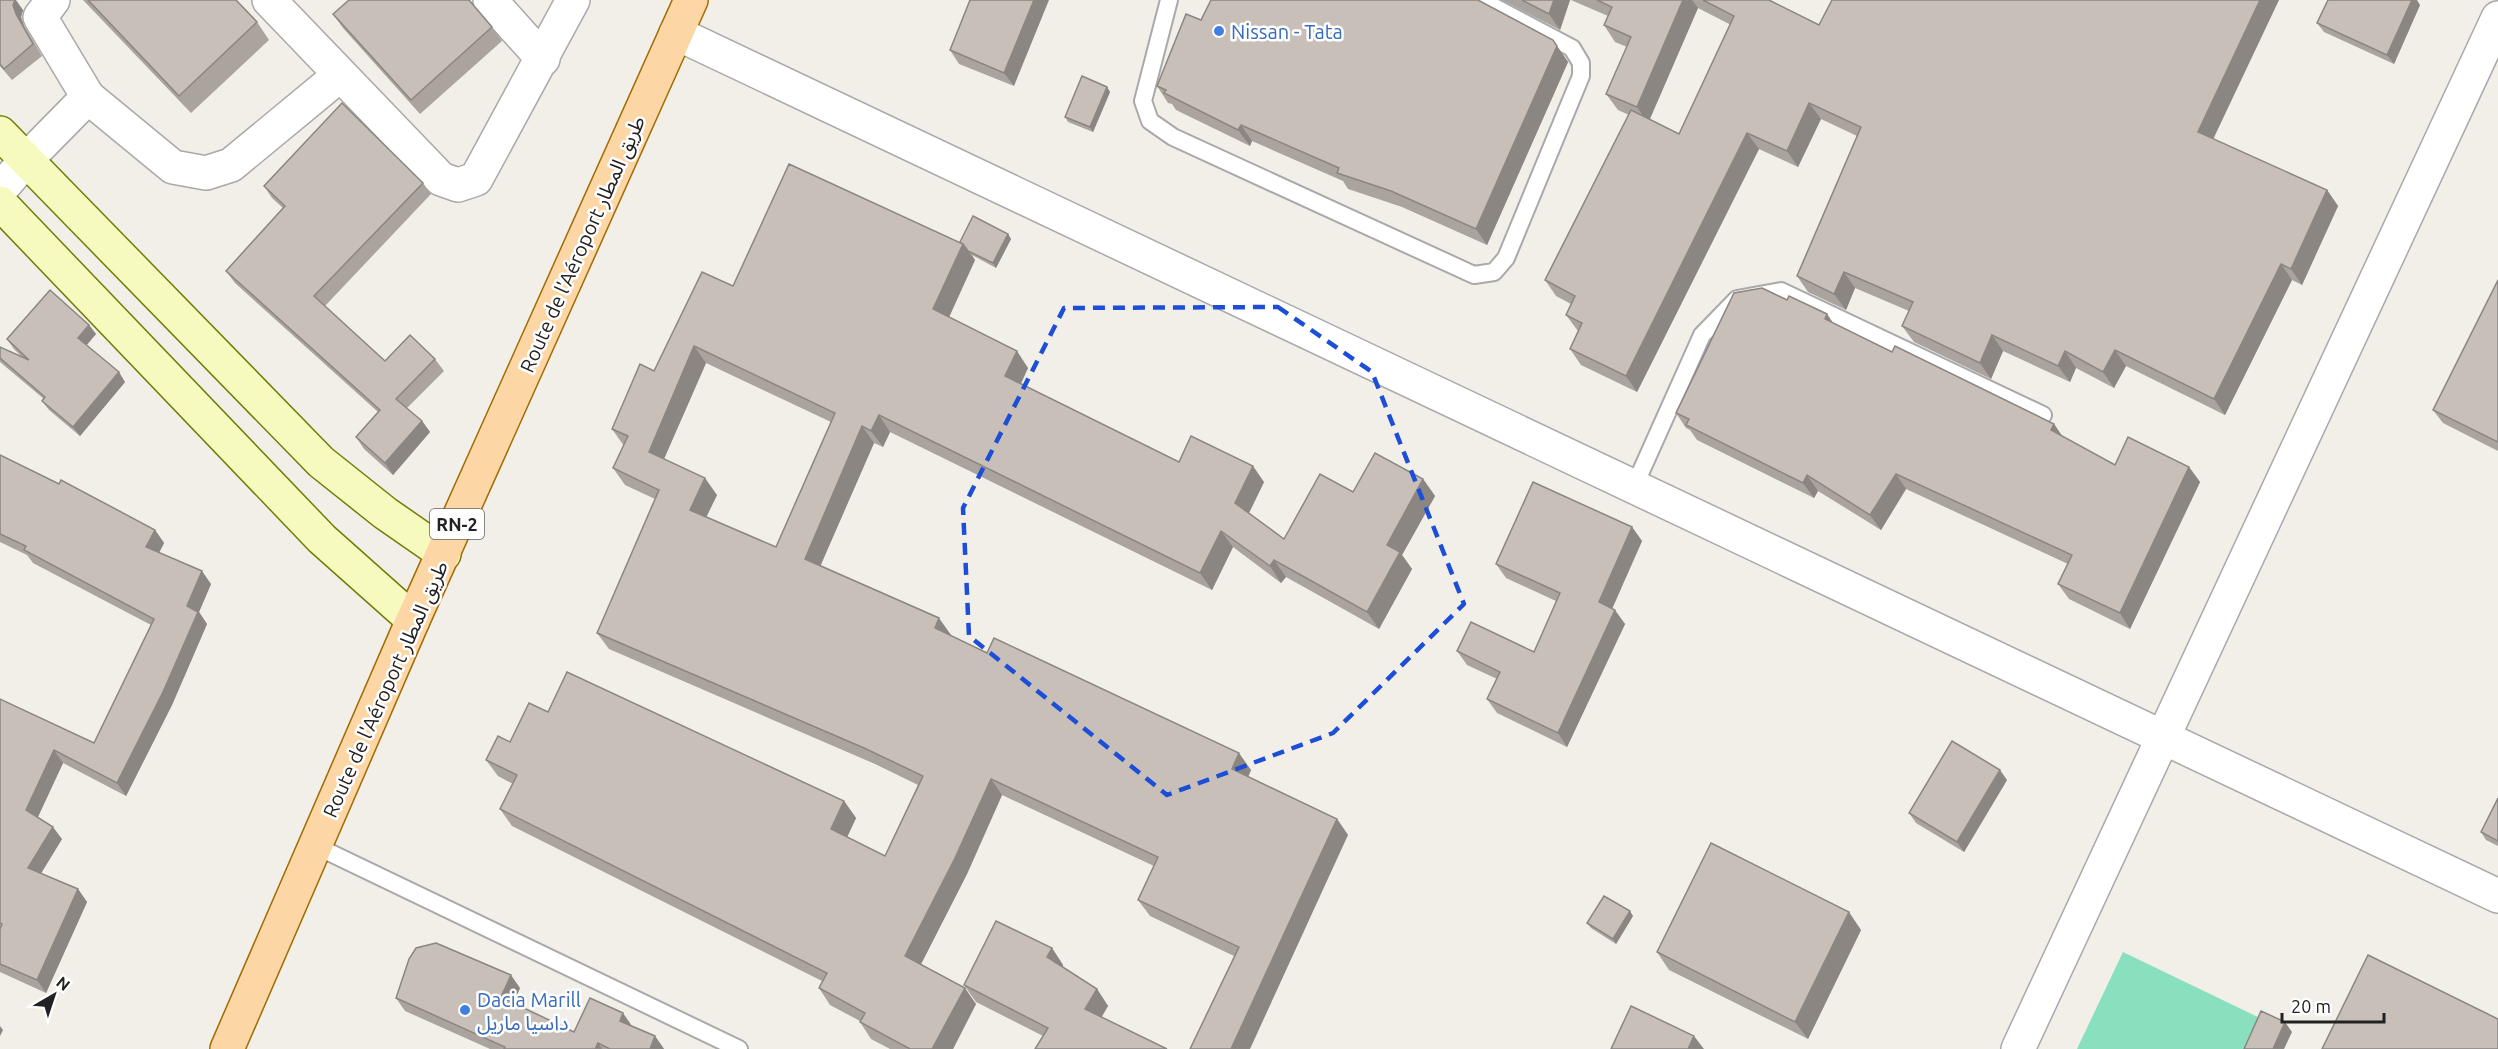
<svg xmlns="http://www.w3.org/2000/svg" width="2498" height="1049" font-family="Ubuntu,'Noto Sans Arabic',sans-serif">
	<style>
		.pitch { fill: #88e0be }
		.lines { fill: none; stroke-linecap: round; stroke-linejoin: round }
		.lane-casing { stroke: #a9a9a9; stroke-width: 20 }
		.street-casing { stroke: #a9a9a9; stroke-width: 36 }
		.secondary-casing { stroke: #707d05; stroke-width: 36 }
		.primary-casing { stroke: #a06b00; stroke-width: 36 }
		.lane { stroke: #fff; stroke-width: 16 }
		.street { stroke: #fff; stroke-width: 33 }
		.secondary { stroke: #f7fabf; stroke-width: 33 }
		.primary { stroke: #fcd6a4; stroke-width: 33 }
		.wall { fill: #aba49e; fill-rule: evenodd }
		.shaded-wall { fill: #8b8681 }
		.building { fill: #c7bfb8; stroke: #8b8681; stroke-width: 1.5; fill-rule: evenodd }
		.marked { fill: none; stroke: #1d4ed8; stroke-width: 4.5; stroke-dasharray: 12 8; stroke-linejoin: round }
		.shop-dot { fill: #3f7fe0; stroke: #fff; stroke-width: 2 }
		.labels { text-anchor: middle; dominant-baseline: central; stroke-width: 5; stroke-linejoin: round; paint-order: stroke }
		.shield { fill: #fff; stroke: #646464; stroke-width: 1.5 }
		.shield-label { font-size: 18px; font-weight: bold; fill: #222 }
		.shop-label { font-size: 20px; fill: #366cbe; stroke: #fff; text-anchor: start }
		.street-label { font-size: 20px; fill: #222; stroke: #fff }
	</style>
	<rect width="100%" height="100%" fill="#f2efe9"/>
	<path class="pitch" d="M 2123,952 L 2262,1019 L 2248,1049 L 2077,1049 Z"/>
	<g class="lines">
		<defs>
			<g id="lane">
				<path d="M 1169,0 L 1143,101 L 1150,121 L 1173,137 L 1474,275 L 1494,272 L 1506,258 L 1581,76 L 1581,63 L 1572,48 L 1481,0"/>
				<path d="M 1634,487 L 1702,335 L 1737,299 L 1781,291 L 2043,415"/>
				<path d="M 316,846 L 739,1049"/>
			</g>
			<g id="street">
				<path d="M 269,0 L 441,179 L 458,185 L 476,179 L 573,0"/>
				<path d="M 490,0 L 543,59"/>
				<path d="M 676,33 L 2498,896"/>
				<path d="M 88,97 L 173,167 L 206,173 L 231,165 L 340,75"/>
				<path d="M 0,190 L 26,160 L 88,97 L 40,17 L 53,0"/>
				<path d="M 2018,1049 L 2498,18"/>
			</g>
			<g id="secondary">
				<path d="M 0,133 L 321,462 L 385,513 L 444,554"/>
				<path d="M 0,203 L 322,539 L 413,620"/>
			</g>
			<path id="primary" d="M 227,1049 L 413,620 L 691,0"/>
		</defs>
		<use href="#lane" class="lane-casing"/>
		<use href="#street" class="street-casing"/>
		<use href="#secondary" class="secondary-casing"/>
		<use href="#primary" class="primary-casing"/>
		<use href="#lane" class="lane"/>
		<use href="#street" class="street"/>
		<use href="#secondary" class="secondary"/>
		<use href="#primary" class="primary"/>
	</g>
	<g class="wall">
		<path d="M 0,0 L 23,10 L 21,17 L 24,26 L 42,56 L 12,80 L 0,66 Z"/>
		<path d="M 83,0 L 236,0 L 257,22 L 269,40 L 191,113 Z"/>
		<path d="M 970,0 L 1014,86 L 959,64 L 950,50 Z"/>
		<path d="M 1502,0 L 1570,0 L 1560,30 Z"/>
		<path d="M 1571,0 L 1769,0 L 1819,25 L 2213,139 L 2327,190 L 2338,206 L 2302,285 L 2292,280 L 2225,415 L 2126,366 L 2114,388 L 2076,368 L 2070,382 L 2003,351 L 1991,379 L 1914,342 L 1902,326 L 1909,311 L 1855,288 L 1846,310 L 1808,292 L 1797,276 L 1857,136 L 1821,119 L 1798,167 L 1759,149 L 1637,392 L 1581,365 L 1570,349 L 1578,331 L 1566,315 L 1571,304 L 1556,296 L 1545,280 L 1629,115 L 1618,110 L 1606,94 L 1627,47 L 1615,42 L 1604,25 L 1608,16 ZM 1698,8 L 1731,25 L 1679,134 L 1650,119 Z"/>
		<path d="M 2420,5 L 2394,64 L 2324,32 L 2317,23 Z"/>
		<path d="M 333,14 L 492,27 L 502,41 L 420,114 L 343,28 Z"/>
		<path d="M 1201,20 L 1553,40 L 1568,62 L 1487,245 L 1402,207 L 1348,189 L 1343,181 L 1252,141 L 1250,146 L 1176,110 L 1172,104 L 1168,103 L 1157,86 Z"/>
		<path d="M 1107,87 L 1110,92 L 1093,132 L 1068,122 L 1065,117 Z"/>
		<path d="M 423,183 L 431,194 L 325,306 L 385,361 L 435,359 L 444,371 L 407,408 L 422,421 L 430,432 L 393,475 L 364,449 L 356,437 L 378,412 L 235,283 L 226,271 L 283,208 L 272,198 L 264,186 Z"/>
		<path d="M 1008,234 L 1011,239 L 996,268 L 972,255 L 975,260 L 949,317 L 1028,368 L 1021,384 L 1179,462 L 1264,482 L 1249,513 L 1284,539 L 1353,492 L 1423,479 L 1435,496 L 1402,555 L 1412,569 L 1379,629 L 1286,577 L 1281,583 L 1233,547 L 1212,590 L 890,432 L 883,447 L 874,443 L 820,566 L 951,635 L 951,636 L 987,653 L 1251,770 L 1248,777 L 1337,819 L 1348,835 L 1234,956 L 1150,916 L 1138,900 L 1154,866 L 1002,795 L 967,874 L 921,964 L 976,1004 L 953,1049 L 890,1049 L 871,1039 L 860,1022 L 860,1021 L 830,1005 L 819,988 L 822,981 L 512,826 L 500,809 L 513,784 L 498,776 L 486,760 L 548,712 L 844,801 L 856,818 L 847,837 L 885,856 L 918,785 L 875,764 L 609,649 L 597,633 L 655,499 L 625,485 L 613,468 L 624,446 L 612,429 L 654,371 L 733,286 L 960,242 ZM 706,363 L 831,422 L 776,547 L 706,517 L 717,495 L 664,459 Z"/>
		<path d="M 2498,280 L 2498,451 L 2443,423 L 2433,410 Z"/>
		<path d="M 1787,300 L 1827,314 L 1833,323 L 1892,352 L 2054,424 L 2063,437 L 2115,465 L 2189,467 L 2200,482 L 2130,629 L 2069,599 L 2058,584 L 2068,564 L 1906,489 L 1881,530 L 1818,491 L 1814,498 L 1697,440 L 1690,430 L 1686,428 L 1676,413 Z"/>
		<path d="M 89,325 L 96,334 L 86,346 L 125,382 L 80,436 L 49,410 L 42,401 L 44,399 L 0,362 L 0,347 L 23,358 L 14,349 L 7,339 Z"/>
		<path d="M 0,455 L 155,530 L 164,543 L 159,553 L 211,584 L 199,612 L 207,624 L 172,705 L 126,796 L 63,763 L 38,817 L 62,839 L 41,873 L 78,889 L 87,902 L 46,993 L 0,972 L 0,699 L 94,743 L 151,625 L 33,563 L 27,555 L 0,542 Z"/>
		<path d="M 1632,527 L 1642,541 L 1612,608 L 1625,624 L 1567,747 L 1497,713 L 1487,699 L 1497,679 L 1467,665 L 1457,651 L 1534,652 L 1556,601 L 1506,578 L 1496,564 Z"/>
		<path d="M 2007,780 L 1964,852 L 1916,823 L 1909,813 Z"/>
		<path d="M 2498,798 L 2498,846 L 2486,840 L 2481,832 Z"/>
		<path d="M 1633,916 L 1616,944 L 1591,928 L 1587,923 Z"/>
		<path d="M 1861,930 L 1808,1039 L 1669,970 L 1657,952 Z"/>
		<path d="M 1052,948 L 1063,965 L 1062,967 L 1097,989 L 1108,1006 L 1102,1017 L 1043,1036 L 976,1002 L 964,985 Z"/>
		<path d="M 520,988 L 514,1003 L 574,1032 L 632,1026 L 655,1036 L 664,1049 L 490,1049 L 405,1011 L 396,998 Z"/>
	</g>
	<g class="shaded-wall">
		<path d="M 15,0 L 16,0 L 23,10 L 21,17 L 24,26 L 42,56 L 16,14 L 13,5 Z"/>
		<path d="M 1034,0 L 1049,0 L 1014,86 L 1004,73 Z"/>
		<path d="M 1554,0 L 1570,0 L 1560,30 L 1549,14 Z"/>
		<path d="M 1683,0 L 1692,0 L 1698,8 L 1648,123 L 1637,107 Z"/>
		<path d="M 2260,0 L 2279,0 L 2209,148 L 2198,132 Z"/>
		<path d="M 2412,0 L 2417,0 L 2420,5 L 2394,64 L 2387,55 Z"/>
		<path d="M 1553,40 L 1568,62 L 1487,245 L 1476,229 Z"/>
		<path d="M 1107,87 L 1110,92 L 1093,132 L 1090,127 Z"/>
		<path d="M 1809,103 L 1821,119 L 1798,167 L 1787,151 Z"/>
		<path d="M 1241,125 L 1252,141 L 1250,146 L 1238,130 Z"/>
		<path d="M 1747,133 L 1759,149 L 1637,392 L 1626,376 Z"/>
		<path d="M 2327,190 L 2338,206 L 2302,285 L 2291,269 Z"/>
		<path d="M 1008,234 L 1011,239 L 996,268 L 993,263 Z"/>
		<path d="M 963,244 L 975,260 L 945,326 L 933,309 Z"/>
		<path d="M 2281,264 L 2292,280 L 2225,415 L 2214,399 Z"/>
		<path d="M 1844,272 L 1855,288 L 1846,310 L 1834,294 Z"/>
		<path d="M 1827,314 L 1837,329 L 1825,319 Z"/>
		<path d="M 89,325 L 96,334 L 84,348 L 78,338 Z"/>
		<path d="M 1992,335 L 2003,351 L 1991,379 L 1980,363 Z"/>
		<path d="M 694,346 L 706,363 L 660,468 L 649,452 Z"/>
		<path d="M 2115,350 L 2126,366 L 2114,388 L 2103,372 Z"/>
		<path d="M 1017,351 L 1028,368 L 1016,393 L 1005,376 Z"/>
		<path d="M 2065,351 L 2076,368 L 2070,382 L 2058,366 Z"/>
		<path d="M 119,372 L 125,382 L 80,436 L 73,427 Z"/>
		<path d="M 879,415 L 890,432 L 883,447 L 871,431 Z"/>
		<path d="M 422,421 L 430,432 L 393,475 L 385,463 Z"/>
		<path d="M 2054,424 L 2064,439 L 2051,430 Z"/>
		<path d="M 862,426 L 874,443 L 816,576 L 805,559 Z"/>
		<path d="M 1253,466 L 1264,482 L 1246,519 L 1235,503 Z"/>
		<path d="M 2189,467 L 2200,482 L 2130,629 L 2120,613 Z"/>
		<path d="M 1896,474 L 1906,489 L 1881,530 L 1870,515 Z"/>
		<path d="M 1807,475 L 1818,491 L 1814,498 L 1803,483 Z"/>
		<path d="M 705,478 L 717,495 L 702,526 L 690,510 Z"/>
		<path d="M 1423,479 L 1435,496 L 1402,555 L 1412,569 L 1379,629 L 1367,612 L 1387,545 Z"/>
		<path d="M 1632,527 L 1642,541 L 1609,616 L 1599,602 Z"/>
		<path d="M 155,530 L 164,543 L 155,560 L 146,547 Z"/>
		<path d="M 1221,531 L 1233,547 L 1212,590 L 1200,573 Z"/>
		<path d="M 1274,560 L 1286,577 L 1281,583 L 1270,566 Z"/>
		<path d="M 202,571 L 211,584 L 199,612 L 207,624 L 172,705 L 126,796 L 117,783 L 187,606 Z"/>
		<path d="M 1615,610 L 1625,624 L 1567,747 L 1558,733 Z"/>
		<path d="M 939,618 L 951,635 L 947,645 L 935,628 Z"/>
		<path d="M 54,750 L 63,763 L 35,823 L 26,810 Z"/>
		<path d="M 1239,753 L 1251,770 L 1244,786 L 1232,769 Z"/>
		<path d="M 2000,770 L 2007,780 L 1964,852 L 1957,842 Z"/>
		<path d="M 991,779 L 1002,795 L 967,874 L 917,972 L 905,956 Z"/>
		<path d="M 844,801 L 856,818 L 843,846 L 831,829 Z"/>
		<path d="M 1337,819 L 1348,835 L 1250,1049 L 1231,1049 Z"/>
		<path d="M 53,827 L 62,839 L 37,880 L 28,868 Z"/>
		<path d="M 78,889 L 87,902 L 46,993 L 37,980 Z"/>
		<path d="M 1630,911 L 1633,916 L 1616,944 L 1613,939 Z"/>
		<path d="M 1849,912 L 1861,930 L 1808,1039 L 1795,1022 Z"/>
		<path d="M 1052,948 L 1063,965 L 1059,974 L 1047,957 Z"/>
		<path d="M 511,975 L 520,988 L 510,1010 L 501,997 Z"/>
		<path d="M 965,988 L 976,1004 L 953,1049 L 932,1049 Z"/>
		<path d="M 1097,989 L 1108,1006 L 1096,1025 L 1085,1009 Z"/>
		<path d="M 623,1013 L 632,1026 L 620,1021 Z"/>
		<path d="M 2285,1022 L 2292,1032 L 2284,1049 L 2273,1049 Z"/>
		<path d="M 0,1026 L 3,1030 L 0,1036 Z"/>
		<path d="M 655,1036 L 664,1049 L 650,1049 Z"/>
		<path d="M 1694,1036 L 1704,1049 L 1688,1049 Z"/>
		<path d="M 598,1043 L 602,1049 L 595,1049 Z"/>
	</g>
	<g class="building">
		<path d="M 0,0 L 15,0 L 13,5 L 16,14 L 33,44 L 4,69 L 0,64 Z"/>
		<path d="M 88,0 L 236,0 L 257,22 L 179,96 Z"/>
		<path d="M 349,0 L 469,0 L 492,27 L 411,100 L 333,14 Z"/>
		<path d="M 970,0 L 1034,0 L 1004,73 L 950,50 Z"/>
		<path d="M 1211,0 L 1478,0 L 1553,40 L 1557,46 L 1476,229 L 1391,191 L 1337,173 L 1339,168 L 1241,125 L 1238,130 L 1164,93 L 1166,90 L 1157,86 L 1186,14 L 1201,20 Z"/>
		<path d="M 1522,0 L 1554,0 L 1549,14 Z"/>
		<path d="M 1597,0 L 1683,0 L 1637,107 L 1606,94 L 1631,37 L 1604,25 L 1612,7 Z"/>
		<path d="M 1703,0 L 1769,0 L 1819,25 L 1832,0 L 2260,0 L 2198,132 L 2327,190 L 2291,269 L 2281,264 L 2214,399 L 2115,350 L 2103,372 L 2065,351 L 2058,366 L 1992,335 L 1980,363 L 1902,326 L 1913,302 L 1844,272 L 1834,294 L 1797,276 L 1861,127 L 1809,103 L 1787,151 L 1747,133 L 1626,376 L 1570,349 L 1582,323 L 1566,315 L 1575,296 L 1545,280 L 1631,110 L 1679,134 L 1734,16 Z"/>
		<path d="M 2328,0 L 2412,0 L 2387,55 L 2317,23 Z"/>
		<path d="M 1082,76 L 1107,87 L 1090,127 L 1065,117 Z"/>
		<path d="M 342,103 L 423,183 L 314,296 L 385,361 L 410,335 L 435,359 L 396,399 L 422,421 L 385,463 L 356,437 L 380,410 L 226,271 L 285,206 L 264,186 Z"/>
		<path d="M 789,164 L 963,244 L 933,309 L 1017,351 L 1005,376 L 1179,462 L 1191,436 L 1253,466 L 1235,503 L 1284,539 L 1320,474 L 1353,492 L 1375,453 L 1423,479 L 1387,545 L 1400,552 L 1367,612 L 1274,560 L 1270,566 L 1221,531 L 1200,573 L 879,415 L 871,431 L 862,426 L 805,559 L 939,618 L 935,628 L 987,653 L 994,638 L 1239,753 L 1232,769 L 1337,819 L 1231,1049 L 1190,1049 L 1239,947 L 1138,900 L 1158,857 L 991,779 L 955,858 L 905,956 L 965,988 L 932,1049 L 910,1049 L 860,1022 L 865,1013 L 819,988 L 827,973 L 500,809 L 517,775 L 486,760 L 498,736 L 510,742 L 529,703 L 548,712 L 567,672 L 844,801 L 831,829 L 885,856 L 923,776 L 864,748 L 597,633 L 659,490 L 613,468 L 628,436 L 612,429 L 640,364 L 654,371 L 702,272 L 733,286 ZM 694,346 L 835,413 L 776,547 L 690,510 L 705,478 L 649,452 Z"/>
		<path d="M 973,216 L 1008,234 L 993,263 L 968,251 L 963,244 L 960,242 Z"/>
		<path d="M 2498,280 L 2498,442 L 2433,410 Z"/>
		<path d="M 1762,288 L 1787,300 L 1789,296 L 1827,314 L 1825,319 L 1892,352 L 1895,346 L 2054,424 L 2051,430 L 2115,465 L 2128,437 L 2189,467 L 2120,613 L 2058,584 L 2072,555 L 1896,474 L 1870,515 L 1807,475 L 1803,483 L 1686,425 L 1689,419 L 1676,413 L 1734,293 Z"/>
		<path d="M 50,290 L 89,325 L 78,338 L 119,372 L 73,427 L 42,401 L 45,397 L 0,358 L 0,347 L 29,360 L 7,339 Z"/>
		<path d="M 0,455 L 59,484 L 61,480 L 155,530 L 146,547 L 202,571 L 187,606 L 198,612 L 163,692 L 117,783 L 54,750 L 26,810 L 53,827 L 28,868 L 78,889 L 37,980 L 0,964 L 0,929 L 2,924 L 0,923 L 0,699 L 94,743 L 154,619 L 24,550 L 26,546 L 0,534 Z"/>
		<path d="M 1533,482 L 1632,527 L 1599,602 L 1615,610 L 1558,733 L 1487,699 L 1500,672 L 1457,651 L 1471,622 L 1534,652 L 1560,593 L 1496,564 Z"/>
		<path d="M 1952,741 L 2000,770 L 1957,842 L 1909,813 Z"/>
		<path d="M 2498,798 L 2498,841 L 2481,832 Z"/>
		<path d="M 1711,843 L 1849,912 L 1795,1022 L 1657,952 Z"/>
		<path d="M 1604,896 L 1630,911 L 1613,939 L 1587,923 Z"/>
		<path d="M 996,921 L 1052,948 L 1047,957 L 1097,989 L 1085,1009 L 1167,1049 L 1035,1049 L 1048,1028 L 964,985 Z"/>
		<path d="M 436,943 L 511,975 L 501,997 L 574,1032 L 590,998 L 623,1013 L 620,1021 L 655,1036 L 650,1049 L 610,1049 L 598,1043 L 595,1049 L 504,1049 L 505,1047 L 396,998 L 409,959 L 416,948 Z"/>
		<path d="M 2368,955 L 2498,1019 L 2498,1049 L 2322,1049 Z"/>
		<path d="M 1631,1006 L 1694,1036 L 1688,1049 L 1611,1049 Z"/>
		<path d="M 2261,1011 L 2285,1022 L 2273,1049 L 2244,1049 Z"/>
	</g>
	<path class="marked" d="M 1278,307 L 1372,372 L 1464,604 L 1333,733 L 1167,795 L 969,636 L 963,508 L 1064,308 Z"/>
	<g class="shop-dot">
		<circle cx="1219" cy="31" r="6"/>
		<circle cx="465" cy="1010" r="6"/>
	</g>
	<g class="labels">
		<rect class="shield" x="430" y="509" width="54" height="30" rx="4.5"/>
		<g class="shield-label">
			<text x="457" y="524">RN-2</text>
		</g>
		<g class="shop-label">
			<text x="1231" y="31">Nissan - Tata</text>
			<text x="477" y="999">Dacia Marill<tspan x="477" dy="23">داسيا ماريل</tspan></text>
		</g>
		<g class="street-label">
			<text transform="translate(582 244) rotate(-66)">Route de l'Aéroport طريق المطار</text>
			<text transform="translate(385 689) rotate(-66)">Route de l'Aéroport طريق المطار</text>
		</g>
	</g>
	<g transform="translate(54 995) rotate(39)" stroke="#ffffff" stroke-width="4.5" paint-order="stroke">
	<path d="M0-4.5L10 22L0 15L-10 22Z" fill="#222222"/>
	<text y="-9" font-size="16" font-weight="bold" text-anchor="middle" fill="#222222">N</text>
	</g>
	<path d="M2282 1013v9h102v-9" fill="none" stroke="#222222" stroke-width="3"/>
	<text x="2291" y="1013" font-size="18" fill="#222222" stroke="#ffffff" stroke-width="4.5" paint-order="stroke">20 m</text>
</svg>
